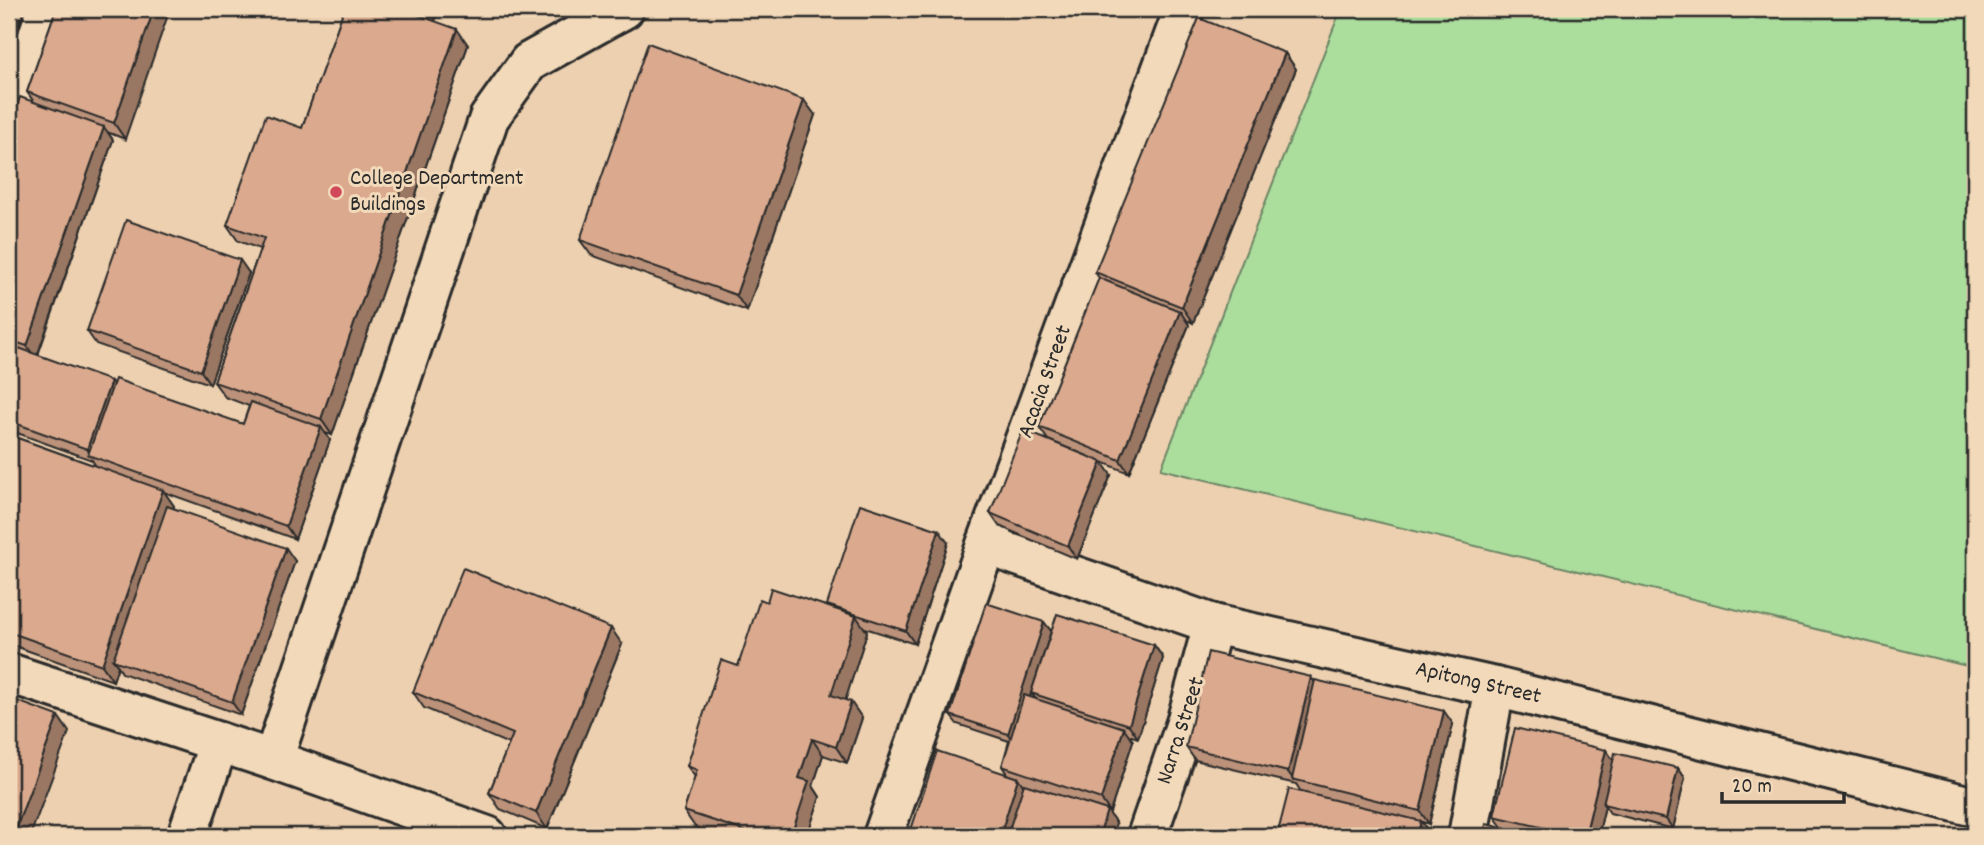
<svg xmlns="http://www.w3.org/2000/svg" width="1984" height="845" font-family="Dekko,sans-serif">
	<style>
		.green { fill: #abdd9d; stroke: #6b8464; stroke-width: 2 }
		.lines { fill: none; stroke-linecap: round; stroke-linejoin: round }
		.minor-casing { stroke: #2b2b2b; stroke-width: 44 }
		.minor { stroke: #f1d9b9; stroke-width: 38 }
		.wall { fill: #bc927a; stroke: #2b2b2b; stroke-width: 2 }
		.shaded-wall { fill: #997763; stroke: #2b2b2b; stroke-width: 2 }
		.building { fill: #dbaa8e; stroke: #2b2b2b; stroke-width: 2 }
		.poi-dot { fill: #d1495b; stroke: #f1d9b9; stroke-width: 2.5 }
		.labels { text-anchor: middle; dominant-baseline: central; stroke-width: 6; stroke-linejoin: round; paint-order: stroke }
		.poi-label { font-size: 23px; fill: #2b2b2b; stroke: #f1d9b9; text-anchor: start }
		.street-label { font-size: 23px; fill: #2b2b2b; stroke: #f1d9b9 }
	</style>
	<rect width="100%" height="100%" fill="#edd0b0"/>
	<filter id="ink" filterUnits="userSpaceOnUse"><feTurbulence type="fractalNoise" baseFrequency=".0143" numOctaves="2"/><feDisplacementMap in="SourceGraphic" scale="14" xChannelSelector="R" yChannelSelector="G"/><feConvolveMatrix kernelMatrix="1 2 1 2 8 2 1 2 1" color-interpolation-filters="sRGB"/></filter>
	<g filter="url(#ink)">
		<path class="green" d="M 1341,9 L 1975,9 L 1975,668 L 1161,469 Z"/>
		<g class="lines">
			<defs>
				<g id="minor">
					<path d="M 9,123 L 47,9"/>
					<path d="M 986,545 L 1213,624 L 1495,687 L 1975,807"/>
					<path d="M 9,673 L 273,760 L 487,836"/>
					<path d="M 273,760 L 489,118 L 529,62 L 624,9"/>
					<path d="M 187,836 L 219,742"/>
					<path d="M 883,836 L 986,545 L 1184,9"/>
					<path d="M 1147,836 L 1186,723 L 1213,624"/>
					<path d="M 1468,836 L 1495,687"/>
				</g>
			</defs>
			<use href="#minor" class="minor-casing"/>
			<use href="#minor" class="minor"/>
		</g>
		<g class="wall">
			<path d="M 56,9 L 125,139 L 107,132 L 113,140 L 38,355 L 114,384 L 243,424 L 249,406 L 225,397 L 214,382 L 260,249 L 238,241 L 227,225 L 302,128 L 344,9 L 439,9 L 435,21 L 468,45 L 332,435 L 325,433 L 330,440 L 295,539 L 164,492 L 174,506 L 173,508 L 295,561 L 241,715 L 122,673 L 118,666 L 113,681 L 9,644 L 9,435 L 96,466 L 92,460 L 9,430 L 9,130 L 34,102 L 27,92 Z"/>
			<path d="M 1285,53 L 1296,69 L 1193,323 L 1186,320 L 1189,325 L 1129,473 L 1048,440 L 1039,427 L 1099,278 L 1095,272 Z"/>
			<path d="M 815,115 L 747,311 L 591,255 L 580,240 Z"/>
			<path d="M 249,273 L 210,384 L 96,344 L 87,331 Z"/>
			<path d="M 1111,475 L 1077,559 L 999,526 L 990,513 Z"/>
			<path d="M 948,543 L 915,644 L 865,628 L 867,632 L 845,700 L 862,718 L 847,763 L 823,755 L 813,786 L 820,797 L 807,836 L 723,836 L 695,827 L 684,811 L 695,777 L 687,766 L 738,666 L 767,602 L 827,606 Z"/>
			<path d="M 1044,622 L 1051,631 L 1030,697 L 1036,699 L 1031,693 L 1154,645 L 1163,658 L 1138,738 L 1129,735 L 1133,741 L 1110,812 L 1108,812 L 1116,823 L 909,836 L 1007,774 L 1002,766 L 1009,741 L 957,724 L 950,715 Z"/>
			<path d="M 622,644 L 547,829 L 500,809 L 489,793 L 509,744 L 424,708 L 413,692 Z"/>
			<path d="M 1315,682 L 1453,724 L 1429,824 L 1422,822 L 1430,834 L 1301,792 L 1296,784 L 1195,760 L 1186,747 Z"/>
			<path d="M 1606,750 L 1614,761 L 1678,768 L 1685,778 L 1673,829 L 1610,813 L 1605,806 L 1598,836 L 1483,836 L 1502,827 L 1494,816 Z"/>
		</g>
		<g class="shaded-wall">
			<path d="M 13,9 L 20,18 L 9,54 L 9,24 Z"/>
			<path d="M 154,9 L 170,9 L 125,139 L 114,123 Z"/>
			<path d="M 422,9 L 439,9 L 432,29 L 421,13 Z"/>
			<path d="M 457,29 L 468,45 L 332,435 L 321,419 Z"/>
			<path d="M 1285,53 L 1296,69 L 1193,323 L 1182,307 Z"/>
			<path d="M 804,100 L 815,115 L 747,311 L 736,295 Z"/>
			<path d="M 104,127 L 113,140 L 36,359 L 27,346 Z"/>
			<path d="M 240,260 L 249,273 L 210,384 L 201,371 Z"/>
			<path d="M 1180,311 L 1189,325 L 1129,473 L 1120,460 Z"/>
			<path d="M 111,381 L 121,394 L 93,457 L 87,449 Z"/>
			<path d="M 321,427 L 330,440 L 295,539 L 286,526 Z"/>
			<path d="M 1102,462 L 1111,475 L 1077,559 L 1068,546 Z"/>
			<path d="M 163,490 L 174,506 L 119,662 L 113,660 L 118,666 L 113,681 L 102,665 Z"/>
			<path d="M 939,530 L 948,543 L 915,644 L 906,631 Z"/>
			<path d="M 286,548 L 295,561 L 241,715 L 232,702 Z"/>
			<path d="M 856,616 L 867,632 L 842,711 L 831,695 Z"/>
			<path d="M 1044,622 L 1051,631 L 1015,743 L 1008,734 Z"/>
			<path d="M 611,628 L 622,644 L 547,829 L 536,813 Z"/>
			<path d="M 1154,645 L 1163,658 L 1138,738 L 1129,725 Z"/>
			<path d="M 1311,677 L 1320,690 L 1294,780 L 1288,772 Z"/>
			<path d="M 851,702 L 862,718 L 847,763 L 836,747 Z"/>
			<path d="M 1444,711 L 1453,724 L 1429,824 L 1420,811 Z"/>
			<path d="M 58,716 L 69,732 L 30,836 L 13,836 Z"/>
			<path d="M 1124,728 L 1133,741 L 1110,812 L 1101,799 Z"/>
			<path d="M 812,739 L 823,755 L 813,786 L 820,797 L 807,836 L 791,836 L 799,778 Z"/>
			<path d="M 1606,750 L 1615,763 L 1603,804 L 1605,806 L 1598,836 L 1585,836 Z"/>
			<path d="M 1678,768 L 1685,778 L 1673,829 L 1666,819 Z"/>
			<path d="M 1018,778 L 1027,791 L 1013,836 L 1000,836 Z"/>
			<path d="M 1107,810 L 1116,823 L 1112,836 L 1099,836 Z"/>
			<path d="M 1421,821 L 1430,834 L 1430,836 L 1417,836 Z"/>
		</g>
		<g class="building">
			<path d="M 9,9 L 13,9 L 9,24 Z"/>
			<path d="M 56,9 L 154,9 L 114,123 L 27,92 Z"/>
			<path d="M 344,9 L 401,9 L 457,29 L 321,419 L 214,382 L 264,238 L 227,225 L 266,115 L 302,128 Z"/>
			<path d="M 408,9 L 422,9 L 421,13 Z"/>
			<path d="M 1199,18 L 1285,53 L 1182,307 L 1095,272 Z"/>
			<path d="M 648,43 L 804,100 L 736,295 L 580,240 Z"/>
			<path d="M 20,97 L 104,127 L 27,346 L 9,340 L 9,130 Z"/>
			<path d="M 126,220 L 240,260 L 201,371 L 87,331 Z"/>
			<path d="M 1099,278 L 1180,311 L 1120,460 L 1039,427 Z"/>
			<path d="M 9,346 L 12,347 L 9,356 Z"/>
			<path d="M 13,346 L 111,381 L 87,449 L 9,421 L 9,356 Z"/>
			<path d="M 115,379 L 243,424 L 251,402 L 321,427 L 286,526 L 88,455 Z"/>
			<path d="M 1023,430 L 1102,462 L 1068,546 L 990,513 Z"/>
			<path d="M 9,435 L 163,490 L 102,665 L 9,632 Z"/>
			<path d="M 860,504 L 939,530 L 906,631 L 827,605 Z"/>
			<path d="M 167,506 L 286,548 L 232,702 L 113,660 Z"/>
			<path d="M 463,568 L 611,628 L 536,813 L 489,793 L 513,734 L 413,692 Z"/>
			<path d="M 771,588 L 856,616 L 831,695 L 851,702 L 836,747 L 812,739 L 799,778 L 809,781 L 791,836 L 760,836 L 684,811 L 697,770 L 687,766 L 721,660 L 738,666 L 760,599 L 767,602 Z"/>
			<path d="M 986,603 L 1044,622 L 1008,734 L 950,715 Z"/>
			<path d="M 1057,614 L 1154,645 L 1129,725 L 1031,693 Z"/>
			<path d="M 1208,652 L 1311,677 L 1288,772 L 1186,747 Z"/>
			<path d="M 1315,680 L 1444,711 L 1420,811 L 1292,779 Z"/>
			<path d="M 1024,695 L 1124,728 L 1101,799 L 1002,766 Z"/>
			<path d="M 9,698 L 58,716 L 13,836 L 9,836 Z"/>
			<path d="M 1515,728 L 1606,750 L 1585,836 L 1579,836 L 1494,816 Z"/>
			<path d="M 937,751 L 1018,778 L 1000,836 L 909,836 Z"/>
			<path d="M 1615,753 L 1678,768 L 1666,819 L 1603,804 Z"/>
			<path d="M 1024,784 L 1107,810 L 1099,836 L 1007,836 Z"/>
			<path d="M 1289,789 L 1421,821 L 1417,836 L 1277,836 Z"/>
			<path d="M 1486,824 L 1539,836 L 1483,836 Z"/>
		</g>
	</g>
	<circle class="poi-dot" cx="336" cy="192" r="7"/>
	<g class="labels">
		<g class="poi-label">
			<text x="350" y="179">College Department<tspan x="350" dy="26">Buildings</tspan></text>
		</g>
		<g class="street-label">
			<text transform="translate(1046 382) rotate(-70)">Acacia Street</text>
			<text transform="translate(1478 684) rotate(13)">Apitong Street</text>
			<text transform="translate(1182 731) rotate(-72)">Narra Street</text>
		</g>
	</g>
	<rect width="1984" height="845" fill="none" stroke="#f1d9b9" stroke-width="35"/>
	<rect x="18" y="18" width="1949" height="810" fill="none" stroke="#2b2b2b" stroke-width="2.5" filter="url(#ink)"/>
	<path d="M1722 792v10h122v-10" fill="none" stroke="#2b2b2b" stroke-width="3.5"/>
	<text x="1732" y="792" font-size="21" fill="#2b2b2b" stroke="#f1d9b9" stroke-width="5" paint-order="stroke">20 m</text>
</svg>
